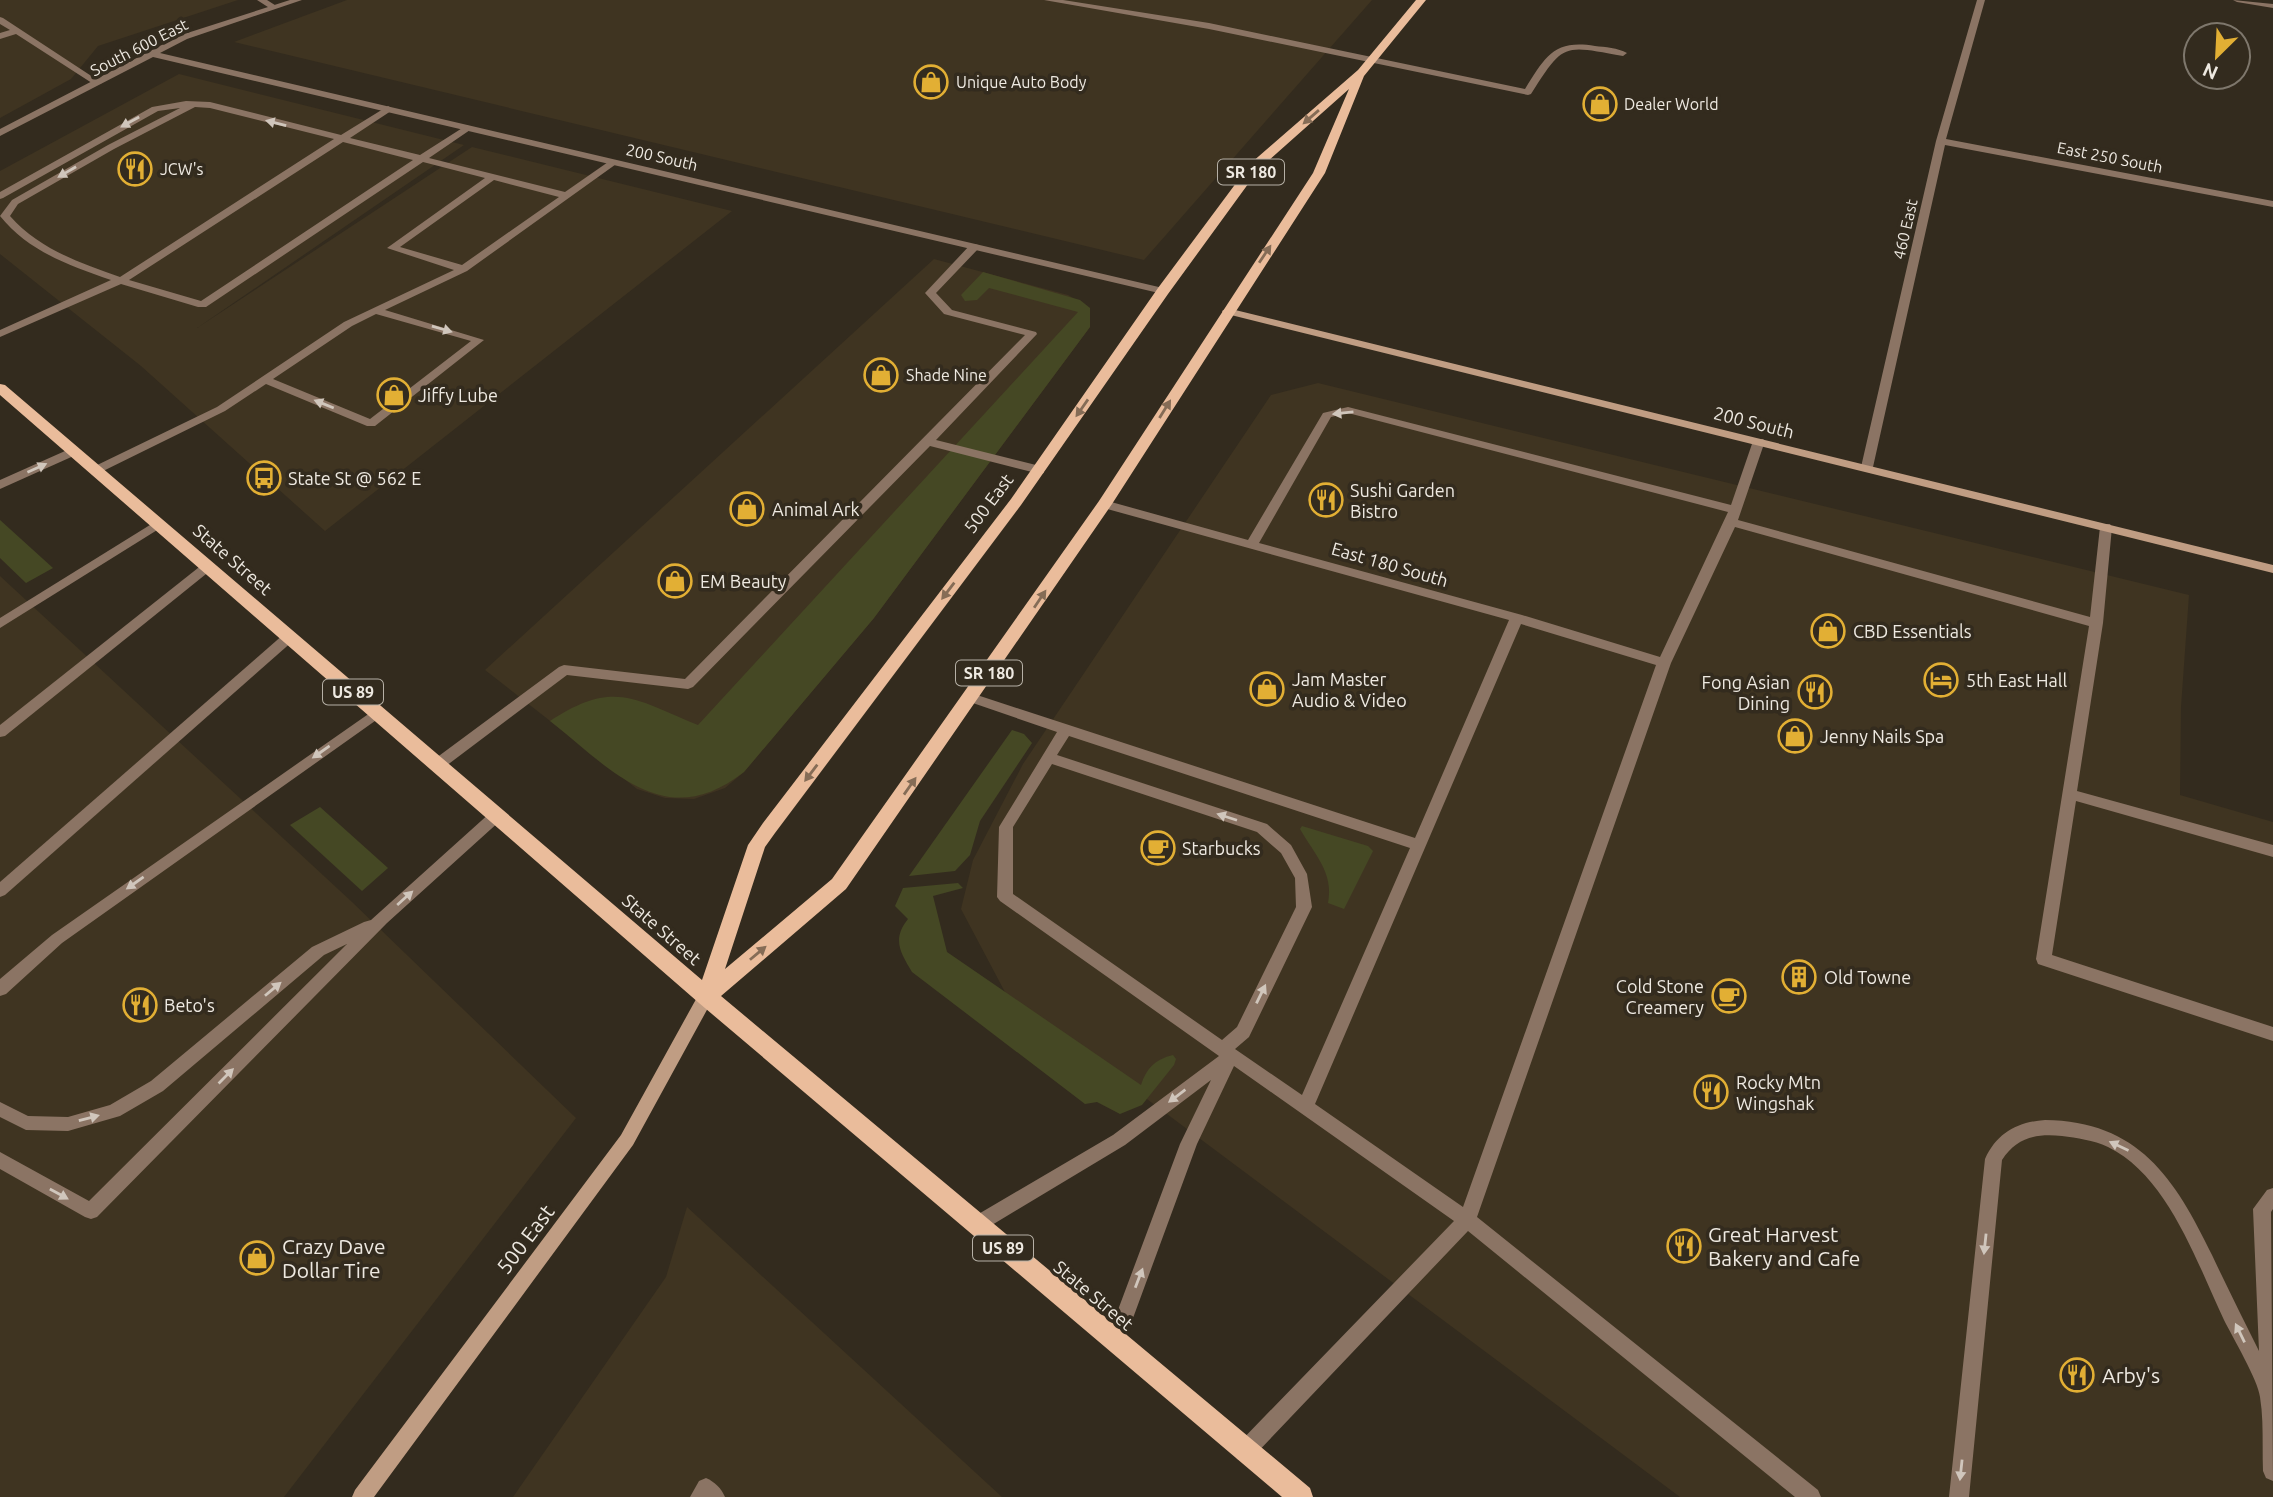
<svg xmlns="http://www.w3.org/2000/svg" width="2273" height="1497" font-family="Ubuntu,sans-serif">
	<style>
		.built { fill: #3f3421 }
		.green { fill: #454824 }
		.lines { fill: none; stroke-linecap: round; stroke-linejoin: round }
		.lane { fill: #8b7464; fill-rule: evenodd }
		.street { fill: #8b7464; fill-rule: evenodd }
		.secondary { fill: #c09d83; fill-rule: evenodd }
		.primary { fill: #eabc9b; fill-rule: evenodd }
		.oneway { fill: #856c56 }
		.oneway2 { fill: #d0c6bc }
		.labels { text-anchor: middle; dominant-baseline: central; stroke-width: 7; stroke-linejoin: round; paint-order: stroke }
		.far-street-label { font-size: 16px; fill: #eee9e1; stroke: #332b1e }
		.far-poi-label { font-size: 16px; fill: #eee9e1; stroke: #332b1e; text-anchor: start }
		.shield { fill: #332b1e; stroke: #b6b0a6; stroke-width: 2 }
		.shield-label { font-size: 16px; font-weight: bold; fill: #eee9e1 }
		.poi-label { font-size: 18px; fill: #eee9e1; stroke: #332b1e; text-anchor: start }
		.street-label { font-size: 18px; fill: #eee9e1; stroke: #332b1e }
		.near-poi-label { font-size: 21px; fill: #eee9e1; stroke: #332b1e; text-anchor: start }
		.near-street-label { font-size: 21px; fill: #eee9e1; stroke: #332b1e }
	</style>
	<rect width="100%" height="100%" fill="#332b1e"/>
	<g class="built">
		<path d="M 0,0 L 238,0 L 98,46 L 71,79 L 0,118 Z"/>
		<path d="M 347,0 L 1372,0 L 1144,260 L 234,42 Z"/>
		<path d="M 179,74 L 464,145 L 197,328 L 472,147 L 732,211 L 325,531 L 141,366 L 0,254 L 0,171 Z"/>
		<path d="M 934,259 L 1068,295 L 1090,308 L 1090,327 L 874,618 L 744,772 L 725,788 L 694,799 L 665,798 L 637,789 L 485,670 Z"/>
		<path d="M 1318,383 L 2189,595 L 2181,707 L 2180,795 L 2273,822 L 2273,1497 L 1680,1497 L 1108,1070 L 1015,1011 L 961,909 L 973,860 L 1023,764 L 1271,395 Z"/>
		<path d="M 0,576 L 352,902 L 576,1118 L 284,1497 L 0,1497 Z"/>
		<path d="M 687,1207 L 1002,1497 L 513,1497 L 666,1277 Z"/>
	</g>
	<g class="green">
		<path d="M 983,272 L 1080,300 L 1090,308 L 1090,327 L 874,618 L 744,772 C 665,834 612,770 550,721 C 614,679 634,699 698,725 L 1078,312 L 989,288 L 977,300 L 965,301 L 961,295 Z"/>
		<path d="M 0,521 L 0,520 L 53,568 L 26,583 L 0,558 Z"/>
		<path d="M 1012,730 L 1024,734 L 1032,743 L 980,821 L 970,855 L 955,871 L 909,876 Z"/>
		<path d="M 320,807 L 388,868 L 362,891 L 290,825 Z"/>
		<path d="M 1302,826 L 1368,846 L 1373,851 L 1344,909 L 1328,903 C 1334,873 1315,855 1300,829 Z"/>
		<path d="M 958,883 L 963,888 L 933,896 L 947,952 L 1141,1085 C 1146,1069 1155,1059 1173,1055 L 1176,1059 L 1174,1065 L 1142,1105 L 1120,1114 L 1097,1102 L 1085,1104 L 912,972 C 900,952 892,939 908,919 L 895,906 L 903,888 Z"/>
	</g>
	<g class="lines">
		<g class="lane">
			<path d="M 257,0 L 267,0 L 278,7 L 271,9 Z"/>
			<path d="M 1044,0 L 1063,0 L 1209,23 L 1525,89 C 1545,57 1554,39 1595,46 C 1605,47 1618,48 1627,53 L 1623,56 C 1563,45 1564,42 1531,94 L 1528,95 L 1209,29 Z"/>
			<path d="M 0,17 L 3,18 L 102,83 L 95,85 L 16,34 L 0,39 L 0,33 L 10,30 L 0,24 Z"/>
			<path d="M 186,101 L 210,102 L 341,135 L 388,106 L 393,109 L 391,111 L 350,138 L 420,155 L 467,125 L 472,128 L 470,130 L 429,158 L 565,192 L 611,160 L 619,162 L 467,271 L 385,310 L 484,340 L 375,426 L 367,426 L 266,384 L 225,411 L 95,475 L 89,471 L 91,468 L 217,407 L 344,322 L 454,270 L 387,248 L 485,178 L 423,162 L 206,307 L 198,307 L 121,284 L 0,337 L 0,330 L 111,280 C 70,266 28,251 0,216 L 12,200 L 108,145 L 180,108 L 158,111 L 3,198 L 0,199 L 0,192 L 152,107 ZM 195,107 L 210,108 L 334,139 L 120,277 C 80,263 39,249 10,216 L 18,204 L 114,149 ZM 343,142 L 413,160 L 201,301 L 129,280 ZM 494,180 L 559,197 L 462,265 L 400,247 ZM 376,314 L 471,341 L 370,419 L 273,379 L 352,326 Z"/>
			<path d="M 974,244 L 978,245 L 978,249 L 936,293 L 952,310 L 1036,332 L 1037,334 L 936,440 L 1044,467 L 1044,473 L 1040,474 L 930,446 L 693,687 L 688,689 L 567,675 L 442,769 L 432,769 L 430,765 L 432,761 L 559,667 L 564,665 L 685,679 L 1025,335 L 944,314 L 925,293 L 970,245 Z"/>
			<path d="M 1348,407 L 1731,505 L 1753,441 L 1755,439 L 1763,439 L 1765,441 L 1738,520 L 2090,617 L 2100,527 L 2102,524 L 2110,524 L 2112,527 L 2103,623 L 2077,791 L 2273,845 L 2273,857 L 2076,801 L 2052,955 L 2273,1027 L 2273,1041 L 2038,964 L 2036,959 L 2089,626 L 1735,527 L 1671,663 L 1477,1217 L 1818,1490 L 1821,1497 L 1795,1497 L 1468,1231 L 1251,1459 L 1244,1462 L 1237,1459 L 1234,1452 L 1237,1445 L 1454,1221 L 1234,1066 L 1197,1144 L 1122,1348 L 1115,1351 L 1108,1348 L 1106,1342 L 1180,1144 L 1211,1080 L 1125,1145 L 982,1231 L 976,1233 L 970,1231 L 967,1225 L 970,1219 L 1113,1135 L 1219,1056 L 1000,901 L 997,897 L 999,827 L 1057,732 L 967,701 L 965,698 L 967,695 L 977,695 L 1415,838 L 1509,620 L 1100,507 L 1098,504 L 1104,500 L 1248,540 L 1323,413 ZM 1348,413 L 1728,512 L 1660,657 L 1522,615 L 1259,543 L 1331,417 ZM 1521,624 L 1656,665 L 1463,1207 L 1315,1104 ZM 1069,736 L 1410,848 L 1302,1095 L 1235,1049 L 1249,1037 L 1312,907 L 1307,874 L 1291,845 L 1267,824 L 1057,755 ZM 1052,764 L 1257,832 L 1281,853 L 1295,878 L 1296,907 L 1237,1027 L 1222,1040 L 1013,894 L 1013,827 Z"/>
			<path d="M 74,447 L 80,451 L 78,454 L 0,489 L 0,480 Z"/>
			<path d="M 158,520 L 162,521 L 164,524 L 162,527 L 0,628 L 0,618 Z"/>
			<path d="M 207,563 L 211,564 L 213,567 L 211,570 L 5,736 L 0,737 L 0,725 L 203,564 Z"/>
			<path d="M 289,632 L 296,637 L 294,640 L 5,895 L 0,897 L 0,882 L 284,634 Z"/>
			<path d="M 377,708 L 384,713 L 382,716 L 62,943 L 6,994 L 0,996 L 0,979 L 52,935 Z"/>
			<path d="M 496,810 L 501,812 L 503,816 L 501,820 L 387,923 L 97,1217 L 91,1219 L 85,1217 L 0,1169 L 0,1152 L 89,1201 L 347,944 L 324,955 L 163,1091 L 120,1116 L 68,1131 L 26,1130 L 0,1117 L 0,1102 L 28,1116 L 68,1117 L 110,1105 L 151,1081 L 312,947 L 364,922 L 371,920 L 491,812 Z"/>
			<path d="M 2045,1120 C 2138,1121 2175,1178 2212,1255 C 2227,1287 2243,1319 2259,1351 L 2253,1209 L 2267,1190 L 2273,1188 L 2273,1209 L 2271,1212 L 2273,1481 L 2266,1478 L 2263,1471 C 2262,1447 2264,1421 2260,1397 C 2258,1380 2233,1338 2224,1320 C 2197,1263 2168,1176 2108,1147 C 2093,1140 2077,1138 2062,1136 C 2036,1133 2016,1138 2002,1160 L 1969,1497 L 1949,1497 L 1985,1159 C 1997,1133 2017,1122 2045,1120 Z"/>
			<path d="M 706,1478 C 715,1482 721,1488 725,1497 L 690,1497 L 699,1481 Z"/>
		</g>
		<g class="street">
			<path d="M 290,0 L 302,0 L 187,39 L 160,53 L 1163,288 L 1168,291 L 1163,294 L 153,57 L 0,136 L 0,129 L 181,35 Z"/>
			<path d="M 1977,0 L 1985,0 L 1946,139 L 2273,201 L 2273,207 L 1945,145 L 1873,467 L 1867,471 L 1861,467 L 1936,141 Z"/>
			<path d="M 2233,0 L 2273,4 L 2273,8 L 2237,2 Z"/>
		</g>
		<g class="secondary">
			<path d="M 1227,308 L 2273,565 L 2273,573 L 1223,313 L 1222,311 Z"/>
			<path d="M 706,990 L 712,992 L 714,997 L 633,1145 L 374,1497 L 352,1497 L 355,1490 L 621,1135 L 700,992 Z"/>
		</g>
		<path class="primary" d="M 1416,0 L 1426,0 L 1364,76 L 1325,173 L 1112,504 L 846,889 L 721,996 L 1310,1488 L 1313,1497 L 1282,1497 L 699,1003 L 0,395 L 0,384 L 5,385 L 702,980 L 748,845 L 763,823 L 1011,499 L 1158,288 L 1251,163 L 1358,70 ZM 1349,89 L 1313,173 L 1099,501 L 832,879 L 725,969 L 765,847 L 775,833 L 1021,505 L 1168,294 L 1259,169 Z"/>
	</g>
	<defs><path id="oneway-solid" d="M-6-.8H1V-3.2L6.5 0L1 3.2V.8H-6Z" transform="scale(1.75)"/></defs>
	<g class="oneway">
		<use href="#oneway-solid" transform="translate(1311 117) rotate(139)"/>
		<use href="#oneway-solid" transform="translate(1265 254) rotate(-56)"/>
		<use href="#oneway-solid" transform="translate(1082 408) rotate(125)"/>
		<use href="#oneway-solid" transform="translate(1165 409) rotate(-58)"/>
		<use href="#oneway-solid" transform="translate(948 591) rotate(127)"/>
		<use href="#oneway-solid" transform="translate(1040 599) rotate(-56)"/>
		<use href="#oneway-solid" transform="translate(811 773) rotate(127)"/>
		<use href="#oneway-solid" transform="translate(910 786) rotate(-55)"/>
		<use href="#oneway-solid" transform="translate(758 953) rotate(-40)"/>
	</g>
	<g class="oneway2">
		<use href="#oneway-solid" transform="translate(130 122) rotate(151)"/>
		<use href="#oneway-solid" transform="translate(276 123) rotate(-166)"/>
		<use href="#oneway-solid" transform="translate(67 172) rotate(150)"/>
		<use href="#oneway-solid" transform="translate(442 329) rotate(16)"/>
		<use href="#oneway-solid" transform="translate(324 404) rotate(-158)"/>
		<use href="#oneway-solid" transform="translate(1343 413) rotate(174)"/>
		<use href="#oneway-solid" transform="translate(37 468) rotate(-24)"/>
		<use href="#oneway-solid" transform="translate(321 752) rotate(145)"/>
		<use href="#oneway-solid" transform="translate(1227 817) rotate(-162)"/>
		<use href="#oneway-solid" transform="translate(135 883) rotate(145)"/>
		<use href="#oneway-solid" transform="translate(405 898) rotate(-42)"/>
		<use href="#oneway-solid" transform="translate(273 989) rotate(-40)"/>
		<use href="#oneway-solid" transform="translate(1261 994) rotate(-64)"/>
		<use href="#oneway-solid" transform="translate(226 1076) rotate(-45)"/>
		<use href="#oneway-solid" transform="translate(1177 1096) rotate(143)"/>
		<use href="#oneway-solid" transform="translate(89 1118) rotate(-15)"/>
		<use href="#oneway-solid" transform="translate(2119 1146) rotate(-155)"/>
		<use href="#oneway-solid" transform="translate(59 1194) rotate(29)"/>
		<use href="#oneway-solid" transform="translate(1985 1244) rotate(96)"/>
		<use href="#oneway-solid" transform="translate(1139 1278) rotate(-69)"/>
		<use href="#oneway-solid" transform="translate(2240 1333) rotate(-116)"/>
		<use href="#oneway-solid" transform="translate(1961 1470) rotate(96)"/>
	</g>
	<defs>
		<symbol id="shop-ring" viewBox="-11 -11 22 22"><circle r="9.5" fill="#332b1e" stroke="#e2af34" stroke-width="1.5"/><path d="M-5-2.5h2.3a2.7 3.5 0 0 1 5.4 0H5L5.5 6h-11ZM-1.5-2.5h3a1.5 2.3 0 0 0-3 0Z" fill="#e2af34"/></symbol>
		<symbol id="restaurant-ring" viewBox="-11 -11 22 22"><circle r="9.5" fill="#332b1e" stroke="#e2af34" stroke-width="1.5"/><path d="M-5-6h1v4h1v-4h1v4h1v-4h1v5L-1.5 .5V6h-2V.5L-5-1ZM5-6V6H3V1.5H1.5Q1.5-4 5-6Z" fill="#e2af34"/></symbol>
		<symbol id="bus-ring" viewBox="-11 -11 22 22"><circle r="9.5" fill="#332b1e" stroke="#e2af34" stroke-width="1.5"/><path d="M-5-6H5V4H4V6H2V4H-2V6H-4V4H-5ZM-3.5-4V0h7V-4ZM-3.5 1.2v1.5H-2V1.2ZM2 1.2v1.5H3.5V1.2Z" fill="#e2af34"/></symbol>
		<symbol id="hotel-ring" viewBox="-11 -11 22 22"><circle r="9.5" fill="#332b1e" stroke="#e2af34" stroke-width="1.5"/><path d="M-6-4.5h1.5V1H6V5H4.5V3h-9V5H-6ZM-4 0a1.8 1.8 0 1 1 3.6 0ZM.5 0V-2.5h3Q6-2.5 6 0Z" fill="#e2af34"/></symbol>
		<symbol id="cafe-ring" viewBox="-11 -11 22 22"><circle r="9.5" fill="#332b1e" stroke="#e2af34" stroke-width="1.5"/><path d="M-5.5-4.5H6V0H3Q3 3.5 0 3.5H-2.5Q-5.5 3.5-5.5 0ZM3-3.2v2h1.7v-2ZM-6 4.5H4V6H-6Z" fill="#e2af34"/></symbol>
		<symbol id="building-ring" viewBox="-11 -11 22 22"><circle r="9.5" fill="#332b1e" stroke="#e2af34" stroke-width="1.5"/><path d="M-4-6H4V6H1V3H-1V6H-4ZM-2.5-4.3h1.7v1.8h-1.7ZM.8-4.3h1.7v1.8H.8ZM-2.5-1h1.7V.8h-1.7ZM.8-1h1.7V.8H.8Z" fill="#e2af34"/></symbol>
	</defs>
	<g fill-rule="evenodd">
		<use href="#shop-ring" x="912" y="63" width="38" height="38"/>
		<use href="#shop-ring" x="1581" y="85" width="38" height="38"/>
		<use href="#restaurant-ring" x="116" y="150" width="38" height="38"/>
		<use href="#shop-ring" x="862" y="356" width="38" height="38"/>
		<use href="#shop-ring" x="375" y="376" width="38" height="38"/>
		<use href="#bus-ring" x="245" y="459" width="38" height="38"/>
		<use href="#restaurant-ring" x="1307" y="481" width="38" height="38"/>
		<use href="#shop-ring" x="728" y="490" width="38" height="38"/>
		<use href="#shop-ring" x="656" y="562" width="38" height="38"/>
		<use href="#shop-ring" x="1809" y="612" width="38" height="38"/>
		<use href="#hotel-ring" x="1922" y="661" width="38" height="38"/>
		<use href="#shop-ring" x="1248" y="670" width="38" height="38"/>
		<use href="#restaurant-ring" x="1796" y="673" width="38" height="38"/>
		<use href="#shop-ring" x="1776" y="717" width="38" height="38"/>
		<use href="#cafe-ring" x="1139" y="829" width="38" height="38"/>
		<use href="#building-ring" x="1780" y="958" width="38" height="38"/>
		<use href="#cafe-ring" x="1710" y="977" width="38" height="38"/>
		<use href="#restaurant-ring" x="121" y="986" width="38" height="38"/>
		<use href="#restaurant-ring" x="1692" y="1073" width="38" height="38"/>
		<use href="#restaurant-ring" x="1665" y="1227" width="38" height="38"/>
		<use href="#shop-ring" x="238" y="1239" width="38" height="38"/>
		<use href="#restaurant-ring" x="2058" y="1356" width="38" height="38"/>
	</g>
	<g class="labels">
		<g class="far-street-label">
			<text transform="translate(139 47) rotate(-27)">South 600 East</text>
			<text transform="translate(662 157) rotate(13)">200 South</text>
			<text transform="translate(2110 157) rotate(11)">East 250 South</text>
			<text transform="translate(1905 229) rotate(-77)">460 East</text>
		</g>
		<g class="far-poi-label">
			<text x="956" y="82">Unique Auto Body</text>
			<text x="1624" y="104">Dealer World</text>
			<text x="160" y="169">JCW's</text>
			<text x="906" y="375">Shade Nine</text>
		</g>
		<g class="shield">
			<rect x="1218" y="159.5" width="66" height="25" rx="5"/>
			<rect x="956" y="660.5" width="66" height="25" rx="5"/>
			<rect x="323" y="679.5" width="60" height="25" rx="5"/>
			<rect x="973" y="1235.5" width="60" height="25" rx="5"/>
		</g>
		<g class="shield-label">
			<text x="1251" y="172">SR 180</text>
			<text x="989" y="673">SR 180</text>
			<text x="353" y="692">US 89</text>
			<text x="1003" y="1248">US 89</text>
		</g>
		<g class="poi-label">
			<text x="418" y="395">Jiffy Lube</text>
			<text x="288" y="478">State St @ 562 E</text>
			<text x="1350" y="490">Sushi Garden<tspan x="1350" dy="21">Bistro</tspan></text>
			<text x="772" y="509">Animal Ark</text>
			<text x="700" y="581">EM Beauty</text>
			<text x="1853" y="631">CBD Essentials</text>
			<text x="1292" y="679">Jam Master<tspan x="1292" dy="21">Audio &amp; Video</tspan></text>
			<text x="1966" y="680">5th East Hall</text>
			<text x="1790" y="682" text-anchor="end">Fong Asian<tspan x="1790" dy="21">Dining</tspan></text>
			<text x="1820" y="736">Jenny Nails Spa</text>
			<text x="1182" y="848">Starbucks</text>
			<text x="1824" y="977">Old Towne</text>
			<text x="1704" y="986" text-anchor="end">Cold Stone<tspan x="1704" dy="21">Creamery</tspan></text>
			<text x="164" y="1005">Beto's</text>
			<text x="1736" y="1082">Rocky Mtn<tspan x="1736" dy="21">Wingshak</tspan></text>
		</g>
		<g class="street-label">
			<text transform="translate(1754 422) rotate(14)">200 South</text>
			<text transform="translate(988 503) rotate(-53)">500 East</text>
			<text transform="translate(233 559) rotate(41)">State Street</text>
			<text transform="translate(1390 564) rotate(16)">East 180 South</text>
			<text transform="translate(662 929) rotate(41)">State Street</text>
			<text transform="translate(1094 1295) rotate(40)">State Street</text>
		</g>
		<g class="near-poi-label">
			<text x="1708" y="1234">Great Harvest<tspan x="1708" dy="24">Bakery and Cafe</tspan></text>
			<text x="282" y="1246">Crazy Dave<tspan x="282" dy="24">Dollar Tire</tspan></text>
			<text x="2102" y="1375">Arby's</text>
		</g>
		<g class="near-street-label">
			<text transform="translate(525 1239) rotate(-53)">500 East</text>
		</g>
	</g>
	<g transform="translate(2217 56) rotate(204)"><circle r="33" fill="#332b1e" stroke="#7e776c" stroke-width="2"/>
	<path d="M0-5L12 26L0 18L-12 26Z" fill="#e2af34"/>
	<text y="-10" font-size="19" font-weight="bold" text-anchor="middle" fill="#eee9e1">N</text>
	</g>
</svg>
